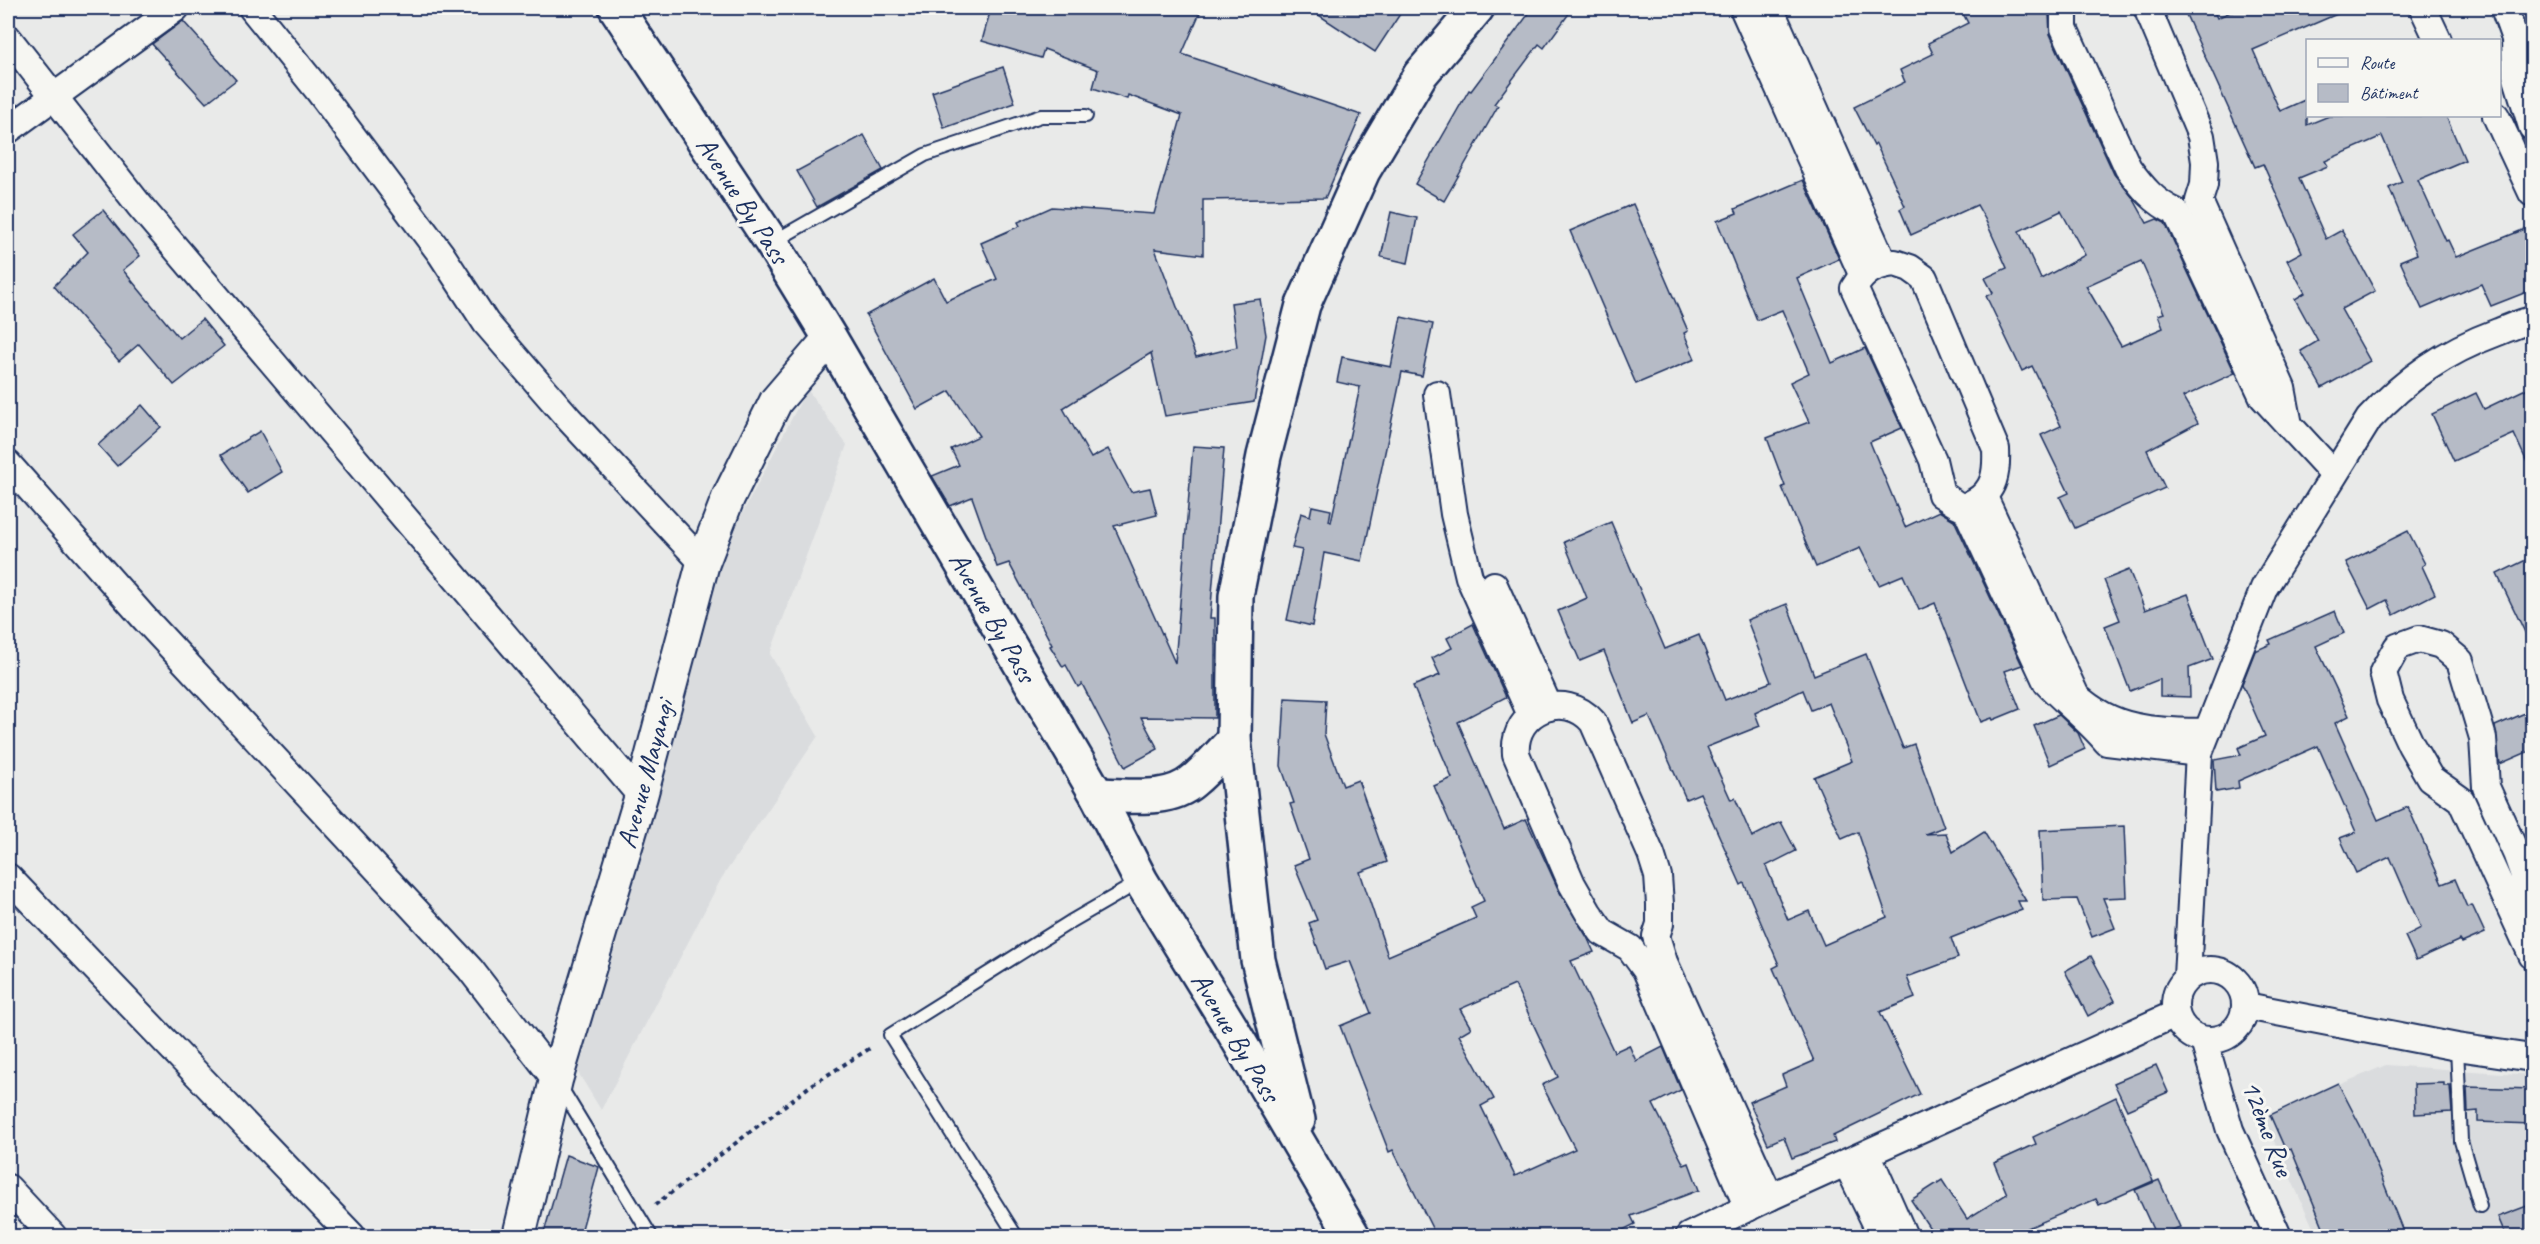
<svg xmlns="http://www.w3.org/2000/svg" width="2540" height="1244" font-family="Caveat,sans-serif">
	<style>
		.built { fill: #dadcde }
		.building { fill: #b6bbc6; stroke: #1b2f5e; stroke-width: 1.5; fill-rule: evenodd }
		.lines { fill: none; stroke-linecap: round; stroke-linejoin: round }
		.service-casing { stroke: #1b2f5e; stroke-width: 16 }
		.minor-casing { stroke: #1b2f5e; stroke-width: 30 }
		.tertiary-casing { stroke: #1b2f5e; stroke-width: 36 }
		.trunk-casing { stroke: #1b2f5e; stroke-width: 38 }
		.path { stroke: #1b2f5e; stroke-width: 4; stroke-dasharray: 4.5 4.5; stroke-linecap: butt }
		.service { stroke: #f6f6f2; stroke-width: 12 }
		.minor { stroke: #f6f6f2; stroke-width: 26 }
		.tertiary { stroke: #f6f6f2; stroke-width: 32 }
		.trunk { stroke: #f6f6f2; stroke-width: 33 }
		.labels { text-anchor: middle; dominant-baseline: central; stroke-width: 6; stroke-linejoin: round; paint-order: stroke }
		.street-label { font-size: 28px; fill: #1b2f5e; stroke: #f6f6f2 }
	</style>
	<rect width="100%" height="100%" fill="#e9eae9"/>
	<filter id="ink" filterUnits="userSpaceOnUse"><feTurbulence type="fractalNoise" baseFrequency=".0167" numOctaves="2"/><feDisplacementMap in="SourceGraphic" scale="12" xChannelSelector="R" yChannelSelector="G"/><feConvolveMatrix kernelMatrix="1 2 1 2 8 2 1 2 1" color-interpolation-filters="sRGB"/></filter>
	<g filter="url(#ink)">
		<g class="built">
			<path d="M 807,389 L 847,445 L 770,654 L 818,736 L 721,879 L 601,1110 L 576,1069 L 714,568 Z"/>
			<path d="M 2386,1065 L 2532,1075 L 2532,1236 L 2317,1236 L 2263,1117 Z"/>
		</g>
		<g class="building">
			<path d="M 991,8 L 1202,8 L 1182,54 L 1361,115 L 1325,198 L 1203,200 L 1203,255 L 1155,249 L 1196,357 L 1237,347 L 1231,303 L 1260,299 L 1266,335 L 1254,402 L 1165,416 L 1151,353 L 1063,408 L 1091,458 L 1108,449 L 1131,492 L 1150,488 L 1157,515 L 1114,526 L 1175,663 L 1193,446 L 1224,448 L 1210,618 L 1215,618 L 1215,718 L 1141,717 L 1158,749 L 1125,767 L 1082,684 L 1078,687 L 1066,665 L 1063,667 L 1050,646 L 1052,645 L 1009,563 L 997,567 L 972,497 L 950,506 L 932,476 L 959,465 L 951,449 L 979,436 L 950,391 L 917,409 L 866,315 L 934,278 L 946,301 L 997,279 L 981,243 L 1020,226 L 1018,222 L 1052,207 L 1154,214 L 1182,115 L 1128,95 L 1127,99 L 1093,88 L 1098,70 L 1044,49 L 1041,58 L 982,41 Z"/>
			<path d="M 1308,8 L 1404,8 L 1375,52 Z"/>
			<path d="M 1533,8 L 1573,8 L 1544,48 L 1539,44 L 1494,104 L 1498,106 L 1444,201 L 1415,184 L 1469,90 L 1471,91 Z"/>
			<path d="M 1960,8 L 2045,8 L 2049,15 L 2050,34 L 2114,174 L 2133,198 L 2147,223 L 2157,219 L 2165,223 L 2235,373 L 2183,397 L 2198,423 L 2147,450 L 2165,488 L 2075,528 L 2060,497 L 2069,493 L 2041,435 L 2061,426 L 2032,366 L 2022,371 L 1986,296 L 1993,293 L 1985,278 L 2007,268 L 1985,219 L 1977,205 L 1911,235 L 1900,209 L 1905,206 L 1876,144 L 1874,146 L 1854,107 L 1905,82 L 1900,70 L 1933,54 L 1928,43 L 1968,23 ZM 2061,211 L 2085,255 L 2041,279 L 2019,231 ZM 2141,261 L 2164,313 L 2158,315 L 2163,328 L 2121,346 L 2086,286 Z"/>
			<path d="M 2183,8 L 2212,8 L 2217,18 L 2239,8 L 2351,8 L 2253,50 L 2280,111 L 2307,99 L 2307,125 L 2329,116 L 2446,116 L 2465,160 L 2418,180 L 2446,241 L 2448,240 L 2456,257 L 2525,229 L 2532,245 L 2532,290 L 2491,306 L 2481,284 L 2422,309 L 2400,261 L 2417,254 L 2389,188 L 2402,182 L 2382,136 L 2325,161 L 2328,166 L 2299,178 L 2326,239 L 2342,230 L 2375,291 L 2341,309 L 2370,361 L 2322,388 L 2301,351 L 2318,341 L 2295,299 L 2305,293 L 2287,260 L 2302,252 L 2263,164 L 2255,167 Z"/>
			<path d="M 183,21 L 236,80 L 206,103 L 152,44 Z"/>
			<path d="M 1003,67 L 1015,103 L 944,128 L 932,92 Z"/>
			<path d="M 864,135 L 883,170 L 817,207 L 797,171 Z"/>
			<path d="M 1803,180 L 1839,259 L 1797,278 L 1832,363 L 1865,348 L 1902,428 L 1870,442 L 1905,527 L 1939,511 L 1954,520 L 2022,665 L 2005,671 L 2020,709 L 1993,720 L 1992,718 L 1981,722 L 1935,603 L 1919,610 L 1903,575 L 1879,585 L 1860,548 L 1816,567 L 1782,487 L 1785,486 L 1767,438 L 1809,422 L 1790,382 L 1809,373 L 1782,310 L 1757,320 L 1717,221 L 1737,213 L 1735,209 Z"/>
			<path d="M 1633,204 L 1688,331 L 1684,333 L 1695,359 L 1636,384 L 1570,231 Z"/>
			<path d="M 103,210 L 140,256 L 123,270 L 179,338 L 202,319 L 224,346 L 174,385 L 139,344 L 119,361 L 54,286 L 88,252 L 73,234 Z"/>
			<path d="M 1391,212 L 1417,218 L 1408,263 L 1381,257 Z"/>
			<path d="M 1401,317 L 1433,324 L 1422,376 L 1402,372 L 1362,561 L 1324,553 L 1312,626 L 1287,620 L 1302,550 L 1292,548 L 1301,513 L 1310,516 L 1312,506 L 1331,510 L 1329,521 L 1331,522 L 1360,387 L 1337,382 L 1342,357 L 1391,367 Z"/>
			<path d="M 2532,386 L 2532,473 L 2514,434 L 2454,461 L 2432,414 L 2476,393 L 2484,409 Z"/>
			<path d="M 142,405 L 161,427 L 117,466 L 98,445 Z"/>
			<path d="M 260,431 L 282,472 L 248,493 L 221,455 Z"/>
			<path d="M 1611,522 L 1665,649 L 1699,635 L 1725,700 L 1771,682 L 1747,620 L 1787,604 L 1814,675 L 1866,654 L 1903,748 L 1914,744 L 1944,827 L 1925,834 L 1946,833 L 1953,852 L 1984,832 L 2026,901 L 2018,901 L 2022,910 L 1951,938 L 1958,958 L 1907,977 L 1915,998 L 1880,1012 L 1920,1094 L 1833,1136 L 1835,1142 L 1792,1158 L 1784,1137 L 1768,1144 L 1749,1102 L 1786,1086 L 1782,1075 L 1814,1061 L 1773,968 L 1779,965 L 1744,883 L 1741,885 L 1700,793 L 1686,799 L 1649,716 L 1633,723 L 1604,651 L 1580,661 L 1558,611 L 1587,598 L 1564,542 ZM 1803,690 L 1811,710 L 1829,703 L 1852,761 L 1814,777 L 1842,839 L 1858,832 L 1887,917 L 1824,945 L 1809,911 L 1788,920 L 1766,866 L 1796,851 L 1781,822 L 1752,837 L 1735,798 L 1731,800 L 1707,747 L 1760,726 L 1755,713 Z"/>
			<path d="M 2408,531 L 2425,564 L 2422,566 L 2435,594 L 2394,615 L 2387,600 L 2370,609 L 2346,562 Z"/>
			<path d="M 2532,557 L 2532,647 L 2497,574 Z"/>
			<path d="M 2129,570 L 2145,610 L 2188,594 L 2213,659 L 2189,668 L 2190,697 L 2160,696 L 2160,679 L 2130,691 L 2105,626 L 2120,620 L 2104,580 Z"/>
			<path d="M 2335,611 L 2344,633 L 2316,646 L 2349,716 L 2335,723 L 2378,820 L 2408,807 L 2442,884 L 2455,879 L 2467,907 L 2472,905 L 2485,933 L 2462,943 L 2460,940 L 2416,960 L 2405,936 L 2421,928 L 2390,857 L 2356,873 L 2340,838 L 2356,832 L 2318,746 L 2238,781 L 2239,788 L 2216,792 L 2214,760 L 2241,755 L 2238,748 L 2265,736 L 2242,684 L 2255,651 L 2271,644 L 2269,640 Z"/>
			<path d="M 1473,624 L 1506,697 L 1458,722 L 1504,829 L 1526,819 L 1559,891 L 1587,937 L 1594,952 L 1571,961 L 1614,1052 L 1629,1045 L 1636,1061 L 1663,1047 L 1681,1090 L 1653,1104 L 1684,1165 L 1689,1163 L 1699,1190 L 1631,1216 L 1635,1224 L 1611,1236 L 1436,1236 L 1393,1150 L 1389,1152 L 1340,1026 L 1371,1013 L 1350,961 L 1325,969 L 1309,923 L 1317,920 L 1294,865 L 1309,859 L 1290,804 L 1294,803 L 1281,766 L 1285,698 L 1326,700 L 1324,734 L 1343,786 L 1358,780 L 1387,862 L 1360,872 L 1388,956 L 1476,918 L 1471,907 L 1484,901 L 1434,786 L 1452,778 L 1413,686 L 1440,675 L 1432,658 L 1452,648 L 1447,638 ZM 1515,985 L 1558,1077 L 1542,1085 L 1575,1149 L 1515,1176 L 1481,1106 L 1494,1099 L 1459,1035 L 1471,1028 L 1460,1009 Z"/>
			<path d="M 2532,710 L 2532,750 L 2500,764 L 2495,726 Z"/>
			<path d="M 2059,715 L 2078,733 L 2085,749 L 2050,765 L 2034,726 Z"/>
			<path d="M 2124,826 L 2127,897 L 2103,898 L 2115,928 L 2092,937 L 2077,899 L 2043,900 L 2040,830 Z"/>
			<path d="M 2091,956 L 2115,1001 L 2088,1016 L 2065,971 Z"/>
			<path d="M 2156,1065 L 2168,1092 L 2127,1110 L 2114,1083 Z"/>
			<path d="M 2338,1083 L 2362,1129 L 2405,1236 L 2327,1236 L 2291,1149 L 2286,1151 L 2270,1115 Z"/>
			<path d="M 2444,1083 L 2444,1086 L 2450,1086 L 2452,1112 L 2415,1114 L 2414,1084 Z"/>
			<path d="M 2467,1087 L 2532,1089 L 2532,1124 L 2478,1122 L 2478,1111 L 2468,1112 Z"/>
			<path d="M 2116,1097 L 2153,1181 L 2099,1205 L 2096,1199 L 2009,1236 L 1935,1236 L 1911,1200 L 1942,1180 L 1967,1219 L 2007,1194 L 1994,1163 L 2036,1144 L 2033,1137 Z"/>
			<path d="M 566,1155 L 599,1167 L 580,1236 L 543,1236 Z"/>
			<path d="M 2159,1180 L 2180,1227 L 2156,1236 L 2135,1190 Z"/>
			<path d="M 2532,1204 L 2532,1236 L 2506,1236 L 2498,1217 Z"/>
		</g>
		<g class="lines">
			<defs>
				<g id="service">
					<path d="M 773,242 L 925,155 L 1041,116 L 1086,116"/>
					<path d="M 2457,1047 L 2461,1141 L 2480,1206"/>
					<path d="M 560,1086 L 651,1236"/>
					<path d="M 1016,1236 L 890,1035 L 1070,922 L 1139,882"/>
				</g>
				<g id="minor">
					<path d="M 252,8 L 318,90 L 441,254 L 486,323 L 569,419 L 703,563"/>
					<path d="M 1743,8 L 1862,274"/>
					<path d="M 1770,8 L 1884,264"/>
					<path d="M 2064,8 L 2064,28 L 2128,168 C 2142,187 2154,202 2176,212 L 2263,397 L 2334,474"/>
					<path d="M 2147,8 L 2201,136 L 2205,162 L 2204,185 L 2199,201 L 2282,388 L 2289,425"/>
					<path d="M 2423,8 L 2438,40"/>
					<path d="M 2504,8 L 2515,39 L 2516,75 L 2532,127"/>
					<path d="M 8,38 L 139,205 L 641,796"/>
					<path d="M 2496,116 L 2532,193"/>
					<path d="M 8,130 L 176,8"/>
					<path d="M 1895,263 L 1910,268 L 1924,278 L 1996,449 C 1997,472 1995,491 1974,502 C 1970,504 1966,507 1961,506 C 1955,505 1947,497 1941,494 L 1933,460 L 1854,288 C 1864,271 1875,265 1895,263 Z"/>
					<path d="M 1437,394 L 1454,514 L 1469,577 L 1531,715"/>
					<path d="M 8,464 L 145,619 L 470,969 L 556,1080"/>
					<path d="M 1984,497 L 2076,696 C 2115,732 2156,731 2206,732"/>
					<path d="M 1965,507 L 2047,683 C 2067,704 2089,720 2107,742 L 2199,753"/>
					<path d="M 1494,585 L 1549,707"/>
					<path d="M 8,877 L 352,1236"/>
					<path d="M 2532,898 L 2516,853 L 2486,787 L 2483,738 L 2460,661 L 2441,645 L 2419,639 L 2397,647 L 2383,672 L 2390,700 L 2411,745 L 2430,778 L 2461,800 L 2532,955"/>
					<circle cx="2210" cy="1005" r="35"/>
					<path d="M 2187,977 L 2199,753 L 2264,588 L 2369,419 C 2407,378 2444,352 2498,332 C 2509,328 2521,322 2532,320"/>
					<path d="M 2246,1006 L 2457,1047 L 2532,1058"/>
					<path d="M 2204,1041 L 2230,1130 L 2278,1236"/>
					<path d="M 1868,1155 L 1904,1236"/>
					<path d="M 1847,1164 L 1882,1236"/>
					<path d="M 8,1188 L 53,1236"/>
					<path d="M 1748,1208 L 1646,970 L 1630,948 L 1602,932 L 1588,912 L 1572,884 L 1516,754 C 1512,710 1565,689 1593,722 L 1651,854 L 1658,876 L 1660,904 L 1660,924 L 1656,936 L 1664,962 L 1770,1197"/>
					<path d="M 1689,1236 L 1770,1197 L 2175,1014"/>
				</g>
				<path id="tertiary" d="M 519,1236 L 556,1080 L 641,796 L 703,563 L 728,498 L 776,401 L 830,338"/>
				<g id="trunk">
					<path d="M 616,8 L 772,243 L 830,338 L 1097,795 L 1141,881 L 1230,1026 L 1353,1236"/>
					<path d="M 1097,795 C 1127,795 1168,803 1193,781 C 1208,769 1220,754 1234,740"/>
					<path d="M 1298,1120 L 1258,960 L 1234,740 L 1236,596 L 1264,456 L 1303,305 L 1363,171 L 1420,75 L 1477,8"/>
				</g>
			</defs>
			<use href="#service" class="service-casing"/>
			<use href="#minor" class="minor-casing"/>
			<use href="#tertiary" class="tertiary-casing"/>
			<use href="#trunk" class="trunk-casing"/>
			<path class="path" d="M 655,1205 L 810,1086 L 872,1047"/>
			<use href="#service" class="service"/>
			<use href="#minor" class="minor"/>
			<use href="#tertiary" class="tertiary"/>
			<use href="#trunk" class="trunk"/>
		</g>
	</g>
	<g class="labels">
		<g class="street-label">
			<text transform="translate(743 200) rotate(57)">Avenue By Pass</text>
			<text transform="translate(993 617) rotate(60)">Avenue By Pass</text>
			<text transform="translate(645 774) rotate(-75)">Avenue Mayangi</text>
			<text transform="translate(1236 1037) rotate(59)">Avenue By Pass</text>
			<text transform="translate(2268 1128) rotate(69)">12ème Rue</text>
		</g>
	</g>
	<rect width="2540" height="1244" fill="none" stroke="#f6f6f2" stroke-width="30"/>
	<rect x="15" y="15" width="2510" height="1214" fill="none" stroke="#1b2f5e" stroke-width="2" filter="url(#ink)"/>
	<rect x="2306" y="39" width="195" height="78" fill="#f6f6f2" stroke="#9ea6b7" stroke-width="1.5"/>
	<rect x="2318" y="58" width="30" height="9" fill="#f6f6f2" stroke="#9ea6b7" stroke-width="1.5"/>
	<text x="2360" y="69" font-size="18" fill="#1b2f5e">Route</text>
	<rect x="2318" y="84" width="30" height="18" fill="#b6bbc6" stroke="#9ea6b7" stroke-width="1.5"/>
	<text x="2360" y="99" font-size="18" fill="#1b2f5e">Bâtiment</text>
</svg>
